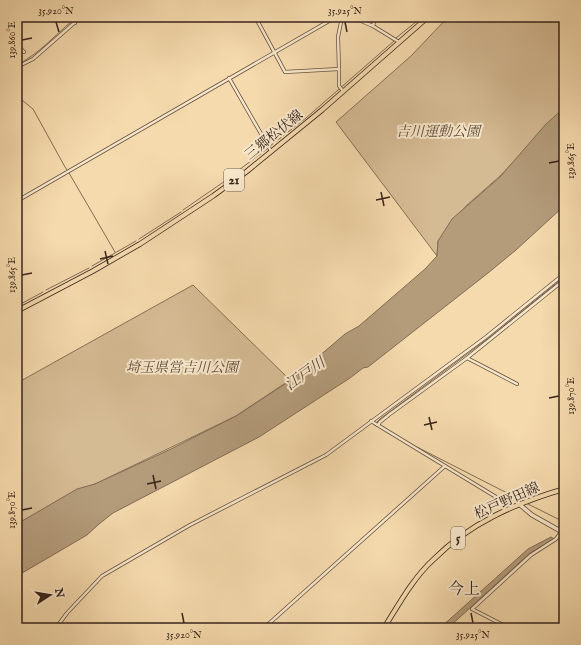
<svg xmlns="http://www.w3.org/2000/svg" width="581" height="645" font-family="'IM FELL English','Noto Serif JP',serif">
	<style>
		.green { fill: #d5bb94; stroke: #867058 }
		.water { fill: #b49c7b; stroke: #826c55 }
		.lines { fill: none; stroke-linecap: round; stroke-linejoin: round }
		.stream { stroke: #826c55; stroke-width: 1 }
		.minor-casing { stroke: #665240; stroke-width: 4 }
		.tertiary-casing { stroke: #665240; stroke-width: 5 }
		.primary-casing { stroke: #37241b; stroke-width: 5.5 }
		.minor { stroke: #f8e7ca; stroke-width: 2.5 }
		.tertiary { stroke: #f8e7ca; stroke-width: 3.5 }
		.primary { stroke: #f5daad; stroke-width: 4 }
		.ticks { fill: none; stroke: #37241b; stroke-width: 1.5 }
		.labels { text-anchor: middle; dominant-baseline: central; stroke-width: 4; stroke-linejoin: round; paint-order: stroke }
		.shield { fill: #f8e7ca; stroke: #715e50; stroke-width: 1 }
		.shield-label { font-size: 13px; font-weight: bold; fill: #37241b }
		.park-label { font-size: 14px; font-style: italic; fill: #5e4a39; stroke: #f8e7ca }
		.street-label { font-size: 14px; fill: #37241b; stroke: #f8e7ca }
		.water-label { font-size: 15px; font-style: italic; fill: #5c4838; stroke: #f8e7ca }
		.quarter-label { font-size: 16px; fill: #37241b; stroke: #f8e7ca }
		.neatline { fill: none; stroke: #37241b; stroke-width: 1.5 }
		.ticks-label { font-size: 10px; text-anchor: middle; fill: #37241b }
	</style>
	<rect width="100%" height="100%" fill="#f5daad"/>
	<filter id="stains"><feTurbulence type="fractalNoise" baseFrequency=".005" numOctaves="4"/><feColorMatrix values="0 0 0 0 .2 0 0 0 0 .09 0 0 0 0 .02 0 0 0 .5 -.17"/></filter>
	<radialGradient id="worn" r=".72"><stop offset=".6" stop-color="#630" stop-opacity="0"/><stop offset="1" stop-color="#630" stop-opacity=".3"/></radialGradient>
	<g class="green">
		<path d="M 448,17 L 564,17 L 564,108 L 500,176 L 466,206 L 438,241 L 437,256 L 336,122 L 411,56 Z"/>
		<path d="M 193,285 L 290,380 L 236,416 L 95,484 L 17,524 L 17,383 Z"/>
	</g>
	<g class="water">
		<path d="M 564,108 L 564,206 L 516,250 L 488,273 L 368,367 L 363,368 L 350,378 L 259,437 L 113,513 L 99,524 L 87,535 L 17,576 L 17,524 L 77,489 L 95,484 L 171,449 L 236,416 L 291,380 L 345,334 L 359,326 L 425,269 L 437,256 L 438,241 L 452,219 L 500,177 L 546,124 Z"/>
		<path d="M 551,537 L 554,539 L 530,553 L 448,628 L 440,628 L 528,549 Z"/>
	</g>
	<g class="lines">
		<g class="stream">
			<path d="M 396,38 L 422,17"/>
			<path d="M 17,65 C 40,53 53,37 72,21"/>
			<path d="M 17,96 L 33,109 L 65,167 L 69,173 L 115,252"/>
			<path d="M 270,146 L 306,118 L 394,41"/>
			<path d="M 227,179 L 267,149"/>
			<path d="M 183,210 L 225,181"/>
			<path d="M 139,239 L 181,212"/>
			<path d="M 92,266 L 136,241"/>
			<path d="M 46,290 L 89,268"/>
			<path d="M 17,306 L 43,292"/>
			<path d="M 378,424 L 377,422 L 380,419 L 494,334 L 564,277"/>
			<path d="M 411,444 L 511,495"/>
			<path d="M 526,503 L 564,522"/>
		</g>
		<defs>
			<g id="minor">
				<path d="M 71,17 L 75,23"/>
				<path d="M 342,17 L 338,37 L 339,69 L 339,86 L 343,91"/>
				<path d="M 352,17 L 373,26 L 399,42"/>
				<path d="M 258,22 L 285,72 L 339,69"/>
				<path d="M 373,26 L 375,17"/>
				<path d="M 17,45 L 24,52"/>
				<path d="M 17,67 L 33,59 L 81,17"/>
				<path d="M 229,78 L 271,151"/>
				<path d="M 17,201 L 336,17"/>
				<path d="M 467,358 L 517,384"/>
				<path d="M 371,421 L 501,500 L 506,500 L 513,495 L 517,497 L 519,504"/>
				<path d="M 378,425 L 380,422 L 390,414 L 467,358 L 564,280"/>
				<path d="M 56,628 L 67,613 L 102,576 L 190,525 L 326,455 L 486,337 L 564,274"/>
				<path d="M 264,628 L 445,466"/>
				<path d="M 509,628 L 472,609 L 531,555 L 556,539 L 564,528"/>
			</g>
			<path id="tertiary" d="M 519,504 L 532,515 L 564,533"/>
			<g id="primary">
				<path d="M 17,311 L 93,271 L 140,244 L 213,196 L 246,172 L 322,110 L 428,17"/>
				<path d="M 384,628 C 399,604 413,578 434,559 C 470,523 516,503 564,489"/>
			</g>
		</defs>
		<use href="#minor" class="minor-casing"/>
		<use href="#tertiary" class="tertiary-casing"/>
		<use href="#primary" class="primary-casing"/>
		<use href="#minor" class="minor"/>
		<use href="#tertiary" class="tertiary"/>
		<use href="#primary" class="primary"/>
	</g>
	<path class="ticks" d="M 56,22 L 59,32M 345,22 L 347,32M 22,40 L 32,38M 549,163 L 559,161M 381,192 L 384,206M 376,200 L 390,197M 105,251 L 108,264M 100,259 L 113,256M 22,275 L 32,273M 549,398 L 559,396M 429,417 L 432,430M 424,425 L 437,422M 153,475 L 156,489M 147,484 L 161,481M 22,510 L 32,508M 182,613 L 184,623M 471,613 L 473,623"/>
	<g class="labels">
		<g class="shield">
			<rect x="224" y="169" width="20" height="22" rx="3"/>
			<rect x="451" y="527" width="14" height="22" rx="3"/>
		</g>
		<g class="shield-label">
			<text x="234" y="180">21</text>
			<text x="458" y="538">5</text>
		</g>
		<g class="park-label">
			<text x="438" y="132">吉川運動公園</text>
			<text x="182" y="368">埼玉県営吉川公園</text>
		</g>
		<g class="street-label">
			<text transform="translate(274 135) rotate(-39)">三郷松伏線</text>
			<text transform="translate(507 501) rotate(-24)">松戸野田線</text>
		</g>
		<g class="water-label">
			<text transform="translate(305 374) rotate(-35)">江戸川</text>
		</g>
		<g class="quarter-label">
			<text x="464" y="590">今上</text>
		</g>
	</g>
	<rect width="581" height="645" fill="none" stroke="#f5daad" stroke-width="44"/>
	<g transform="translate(50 595) rotate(78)" stroke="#f8e7ca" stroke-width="3" paint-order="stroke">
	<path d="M0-3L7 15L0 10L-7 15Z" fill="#37241b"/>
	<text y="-6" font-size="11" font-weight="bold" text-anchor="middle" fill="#37241b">N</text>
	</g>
	<rect x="22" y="22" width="537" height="601" class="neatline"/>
	<g class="ticks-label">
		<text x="56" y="14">35.920°N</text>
		<text x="345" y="14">35.925°N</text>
		<text transform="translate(11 40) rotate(-90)" y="4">139.860°E</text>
		<text transform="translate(570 161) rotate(-90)" y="4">139.865°E</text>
		<text transform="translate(11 275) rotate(-90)" y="4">139.865°E</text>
		<text transform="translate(570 396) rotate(-90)" y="4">139.870°E</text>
		<text transform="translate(11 510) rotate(-90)" y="4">139.870°E</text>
		<text x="184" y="638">35.920°N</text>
		<text x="473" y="638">35.925°N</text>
	</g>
	<rect width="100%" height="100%" filter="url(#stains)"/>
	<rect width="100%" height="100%" fill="url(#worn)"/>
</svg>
